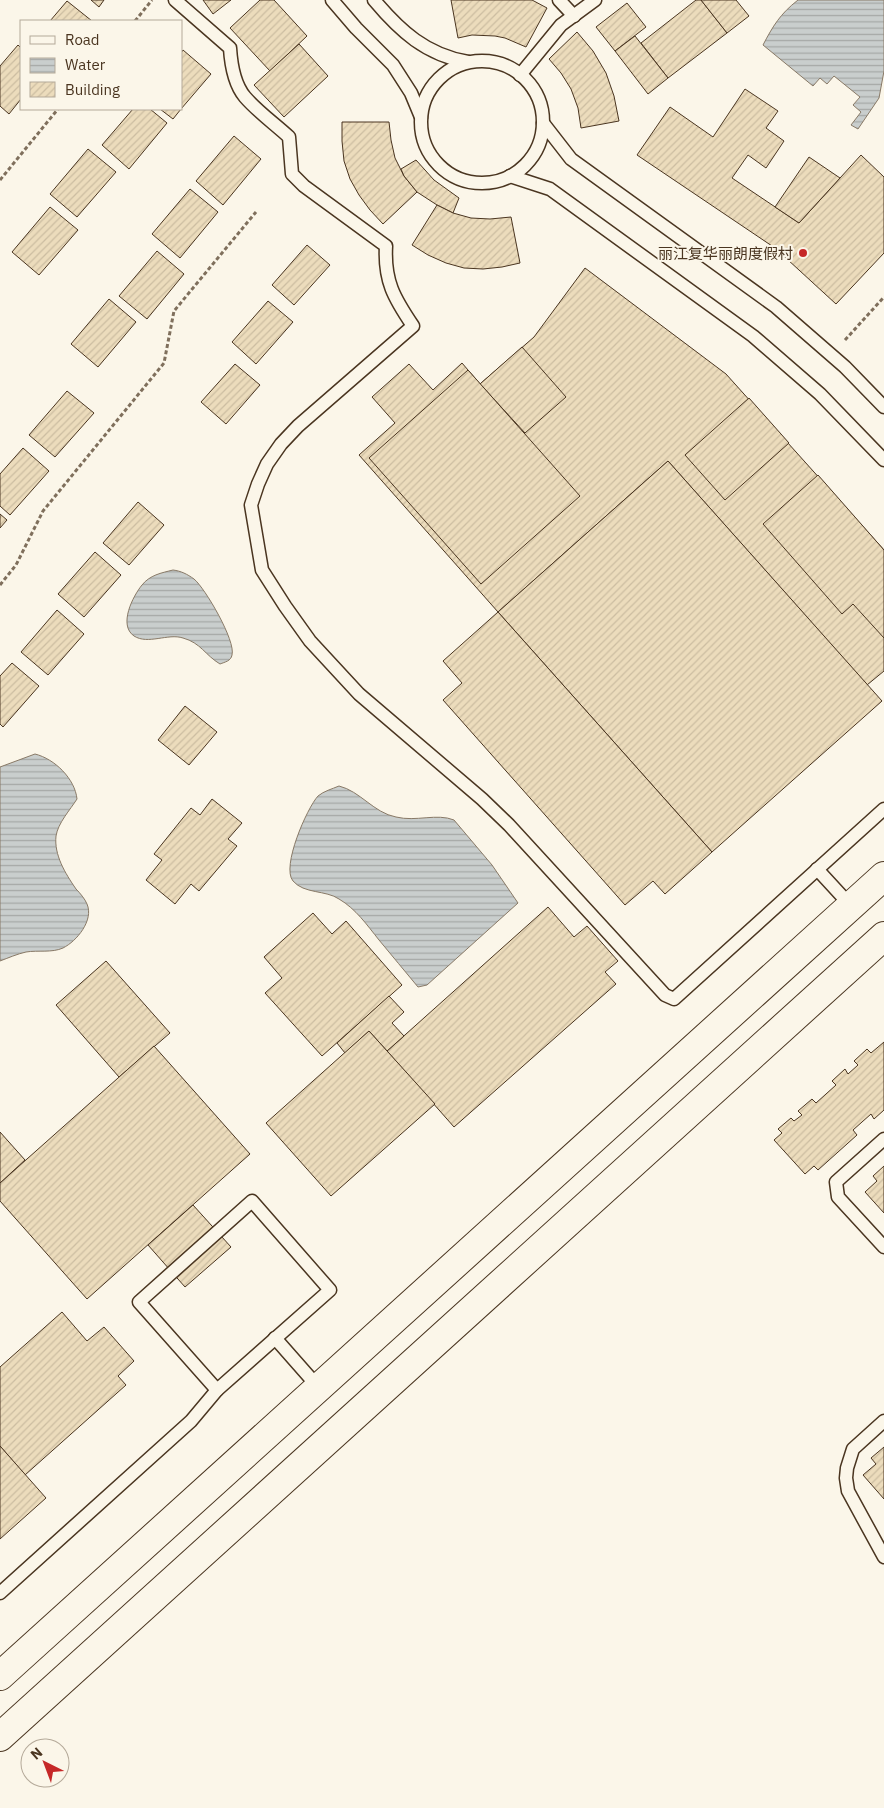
<svg xmlns="http://www.w3.org/2000/svg" width="884" height="1808" font-family="'IBM Plex Sans','Noto Sans SC',sans-serif">
	<style>
		.water { fill: url(#water-rules); stroke: #887966 }
		.building { fill: url(#building-hatch); stroke: #4a3520 }
		.lines { fill: none; stroke-linecap: round; stroke-linejoin: round }
		.service-casing { stroke: #4a3520; stroke-width: 15 }
		.tertiary-casing { stroke: #4a3520; stroke-width: 30 }
		.path { stroke: #7f6f5c; stroke-width: 3; stroke-dasharray: 4 2.5; stroke-linecap: butt }
		.service { stroke: #fbf6e9; stroke-width: 12 }
		.tertiary { stroke: #fbf6e9; stroke-width: 28 }
		.poi-dot { fill: #c62828; stroke: #fbf6e9; stroke-width: 2 }
		.labels { text-anchor: middle; dominant-baseline: central; stroke-width: 4; stroke-linejoin: round; paint-order: stroke }
		.poi-label { font-size: 15px; fill: #4a3520; stroke: #fbf6e9; text-anchor: end }
	</style>
	<defs>
		<pattern id="water-rules" width="6" height="5" patternUnits="userSpaceOnUse" patternTransform="scale(1.25)"><rect width="6" height="5" fill="#c9cecd"/><path d="M0 2.5h6" fill="none" stroke="#a5a8a6"/></pattern>
		<pattern id="building-hatch" width="6" height="6" patternUnits="userSpaceOnUse" patternTransform="scale(1.25)"><rect width="6" height="6" fill="#ecdcbc"/><path d="M-1 1l2-2M0 6l6-6M5 7l2-2" fill="none" stroke="#ccbda1"/></pattern>
	</defs>
	<rect width="100%" height="100%" fill="#fbf6e9"/>
	<g class="water">
		<path d="M 798,0 L 884,0 L 884,71 L 879,98 L 858,129 L 851,125 L 861,112 L 853,105 L 860,97 L 834,76 L 827,84 L 820,78 L 813,86 L 763,45 C 773,26 780,14 798,0 Z"/>
		<path d="M 173,570 C 181,571 187,574 194,579 C 205,588 236,641 232,655 C 231,661 225,662 220,664 C 205,655 201,643 183,638 C 168,633 148,645 134,636 C 118,625 133,596 142,585 C 150,575 161,573 173,570 Z"/>
		<path d="M 35,754 C 55,759 75,779 77,799 C 70,810 58,823 56,836 C 54,855 65,873 76,889 C 80,893 85,899 87,904 C 94,920 77,941 63,948 C 52,953 38,950 26,952 C 17,954 8,958 0,961 L 0,767 Z"/>
		<path d="M 339,786 C 360,791 374,813 396,817 C 416,822 437,813 454,820 L 492,865 L 518,903 L 427,985 L 418,987 C 405,971 392,956 379,940 C 367,925 356,909 339,899 C 326,890 304,894 293,881 C 281,867 307,808 318,796 C 324,791 332,789 339,786 Z"/>
	</g>
	<g class="building">
		<path d="M 91,0 L 104,0 L 99,7 Z"/>
		<path d="M 203,0 L 231,0 L 213,14 Z"/>
		<path d="M 260,0 L 274,0 L 307,36 L 270,71 L 230,28 Z"/>
		<path d="M 451,0 L 532,0 L 547,8 L 526,47 L 505,38 L 495,36 L 472,35 L 458,38 Z"/>
		<path d="M 696,0 L 701,0 L 727,33 L 668,78 L 641,43 Z"/>
		<path d="M 701,0 L 736,0 L 749,16 L 727,33 Z"/>
		<path d="M 67,1 L 92,21 L 50,21 Z"/>
		<path d="M 627,3 L 646,27 L 615,51 L 596,27 Z"/>
		<path d="M 577,32 L 593,51 L 606,73 L 614,96 L 619,121 L 581,128 L 578,108 L 571,89 L 561,73 L 549,59 Z"/>
		<path d="M 635,36 L 668,78 L 648,94 L 615,51 Z"/>
		<path d="M 299,44 L 328,76 L 284,117 L 254,85 Z"/>
		<path d="M 18,45 L 21,48 L 21,99 L 9,114 L 0,106 L 0,66 Z"/>
		<path d="M 183,50 L 211,74 L 181,109 L 181,53 Z"/>
		<path d="M 745,89 L 778,111 L 766,128 L 784,141 L 766,168 L 748,155 L 732,178 L 799,223 L 861,155 L 884,177 L 884,253 L 836,304 L 775,248 L 637,155 L 670,107 L 713,137 Z"/>
		<path d="M 133,109 L 150,109 L 167,123 L 129,169 L 102,145 Z"/>
		<path d="M 160,109 L 181,109 L 173,119 Z"/>
		<path d="M 342,122 L 389,122 L 391,140 L 395,158 L 404,176 L 417,192 L 383,224 L 370,210 L 359,195 L 350,179 L 344,161 L 342,141 Z"/>
		<path d="M 234,136 L 261,159 L 223,205 L 196,181 Z"/>
		<path d="M 88,149 L 116,172 L 77,217 L 50,194 Z"/>
		<path d="M 809,157 L 840,178 L 799,223 L 775,207 Z"/>
		<path d="M 416,160 L 434,180 L 459,198 L 453,213 L 437,205 L 417,192 L 404,176 L 401,169 Z"/>
		<path d="M 190,189 L 218,212 L 180,258 L 152,234 Z"/>
		<path d="M 437,205 L 453,213 L 471,218 L 490,219 L 511,217 L 520,263 L 502,267 L 483,269 L 464,268 L 446,263 L 428,255 L 412,245 Z"/>
		<path d="M 50,207 L 78,230 L 39,275 L 12,252 Z"/>
		<path d="M 307,245 L 330,265 L 294,305 L 272,285 Z"/>
		<path d="M 157,251 L 184,274 L 147,319 L 119,296 Z"/>
		<path d="M 585,268 L 726,374 L 884,550 L 884,671 L 867,685 L 668,461 L 498,612 L 359,455 L 395,423 L 372,397 L 409,364 L 433,390 L 462,363 L 480,384 L 534,337 Z"/>
		<path d="M 109,299 L 136,322 L 98,367 L 71,344 Z"/>
		<path d="M 268,301 L 293,322 L 256,364 L 232,342 Z"/>
		<path d="M 522,347 L 566,397 L 525,433 L 480,384 Z"/>
		<path d="M 235,364 L 260,385 L 226,424 L 201,402 Z"/>
		<path d="M 468,370 L 580,496 L 481,584 L 369,458 Z"/>
		<path d="M 67,391 L 94,413 L 55,457 L 29,435 Z"/>
		<path d="M 749,398 L 789,443 L 725,500 L 685,455 Z"/>
		<path d="M 23,448 L 49,471 L 10,515 L 0,506 L 0,474 Z"/>
		<path d="M 668,461 L 882,701 L 712,852 L 498,612 Z"/>
		<path d="M 818,475 L 884,550 L 884,638 L 853,604 L 842,614 L 763,524 Z"/>
		<path d="M 138,502 L 164,525 L 129,565 L 103,543 Z"/>
		<path d="M 0,514 L 7,520 L 0,528 Z"/>
		<path d="M 95,552 L 121,575 L 84,617 L 58,594 Z"/>
		<path d="M 57,610 L 84,634 L 48,675 L 21,652 Z"/>
		<path d="M 498,612 L 712,852 L 665,894 L 653,881 L 625,905 L 443,700 L 462,683 L 443,661 Z"/>
		<path d="M 12,663 L 39,686 L 3,727 L 0,724 L 0,676 Z"/>
		<path d="M 185,706 L 217,732 L 189,765 L 158,740 Z"/>
		<path d="M 212,799 L 242,823 L 228,839 L 237,846 L 199,891 L 191,884 L 175,904 L 146,880 L 162,860 L 154,854 L 191,808 L 200,815 Z"/>
		<path d="M 548,907 L 574,937 L 587,926 L 618,961 L 605,972 L 616,984 L 454,1127 L 387,1051 Z"/>
		<path d="M 313,913 L 332,934 L 346,921 L 402,985 L 322,1056 L 265,993 L 282,978 L 264,957 Z"/>
		<path d="M 106,961 L 170,1033 L 119,1077 L 56,1005 Z"/>
		<path d="M 389,996 L 404,1012 L 392,1023 L 404,1036 L 387,1051 L 369,1031 L 345,1053 L 337,1043 Z"/>
		<path d="M 369,1031 L 435,1104 L 331,1196 L 266,1123 Z"/>
		<path d="M 884,1042 L 884,1110 L 874,1119 L 871,1114 L 853,1130 L 857,1135 L 818,1170 L 814,1166 L 805,1174 L 774,1140 L 782,1133 L 778,1129 L 791,1118 L 794,1121 L 802,1115 L 798,1111 L 812,1099 L 816,1103 L 836,1085 L 832,1081 L 845,1069 L 848,1074 L 858,1065 L 854,1061 L 867,1049 L 871,1053 Z"/>
		<path d="M 154,1046 L 250,1154 L 87,1299 L 0,1201 L 0,1183 Z"/>
		<path d="M 0,1132 L 25,1160 L 0,1183 Z"/>
		<path d="M 884,1166 L 884,1213 L 865,1192 L 877,1181 L 873,1176 Z"/>
		<path d="M 193,1205 L 231,1247 L 185,1287 L 148,1245 Z"/>
		<path d="M 62,1312 L 87,1341 L 104,1327 L 134,1361 L 118,1376 L 126,1385 L 25,1475 L 0,1446 L 0,1367 Z"/>
		<path d="M 0,1446 L 46,1498 L 0,1539 Z"/>
		<path d="M 884,1447 L 884,1499 L 863,1475 L 876,1464 L 871,1458 Z"/>
	</g>
	<g class="lines">
		<defs>
			<g id="service">
				<path d="M 175,0 L 230,48 C 231,64 234,84 245,97 C 258,112 275,124 289,137 L 292,174 L 304,186 L 386,246 C 384,281 394,298 413,326 L 298,426 L 281,444 L 267,464 L 258,484 L 251,505 L 262,570 L 285,606 L 310,641 L 359,694 L 482,799 L 509,825 L 665,995 L 674,999 L 884,809"/>
				<path d="M 332,0 L 356,28 L 393,65 L 411,93 L 421,117"/>
				<path d="M 374,0 C 400,31 426,55 468,62"/>
				<path d="M 559,0 L 574,16"/>
				<circle cx="482" cy="122" r="61"/>
				<path d="M 520,75 L 561,25 L 595,0"/>
				<path d="M 543,123 L 571,159 L 776,307 L 845,367 L 884,407"/>
				<path d="M 510,176 L 550,189 L 753,336 L 820,394 L 884,460"/>
				<path d="M 817,869 L 851,906"/>
				<path d="M 884,1139 L 836,1182 L 838,1197 L 884,1247"/>
				<path d="M 252,1201 L 330,1290 L 217,1390 L 139,1302 Z"/>
				<path d="M 275,1338 L 319,1388"/>
				<path d="M 884,1421 L 853,1449 L 847,1468 L 846,1478 L 848,1491 L 884,1557"/>
				<path d="M 0,1593 L 191,1421 L 217,1390"/>
			</g>
			<g id="tertiary">
				<path d="M 0,1676 L 884,876"/>
				<path d="M 0,1737 L 884,936"/>
			</g>
		</defs>
		<use href="#service" class="service-casing"/>
		<use href="#tertiary" class="tertiary-casing"/>
		<g class="path">
			<path d="M 135,21 L 152,0"/>
			<path d="M 0,180 L 58,109"/>
			<path d="M 845,340 L 884,297"/>
			<path d="M 0,585 L 16,565 L 43,511 L 164,363 L 174,311 L 256,212"/>
		</g>
		<use href="#service" class="service"/>
		<use href="#tertiary" class="tertiary"/>
	</g>
	<circle class="poi-dot" cx="803" cy="253" r="5"/>
	<g class="labels">
		<g class="poi-label">
			<text x="793" y="253">丽江复华丽朗度假村</text>
		</g>
	</g>
	<rect x="20" y="20" width="162" height="90" fill="#fbf6e9" stroke="#b4a999"/>
	<rect x="30" y="36" width="25" height="8" fill="#fbf6e9" stroke="#b4a999"/>
	<text x="65" y="45" font-size="15" fill="#4a3520">Road</text>
	<rect x="30" y="58" width="25" height="15" fill="url(#water-rules)" stroke="#b4a999"/>
	<text x="65" y="70" font-size="15" fill="#4a3520">Water</text>
	<rect x="30" y="82" width="25" height="15" fill="url(#building-hatch)" stroke="#b4a999"/>
	<text x="65" y="95" font-size="15" fill="#4a3520">Building</text>
	<g transform="translate(45 1763) rotate(318)"><circle r="24" fill="#fbf6e9" stroke="#b4a999"/>
	<path d="M0-4L9 19L0 12L-9 19Z" fill="#c62828"/>
	<text y="-8" font-size="14" font-weight="bold" text-anchor="middle" fill="#4a3520">N</text>
	</g>
</svg>
